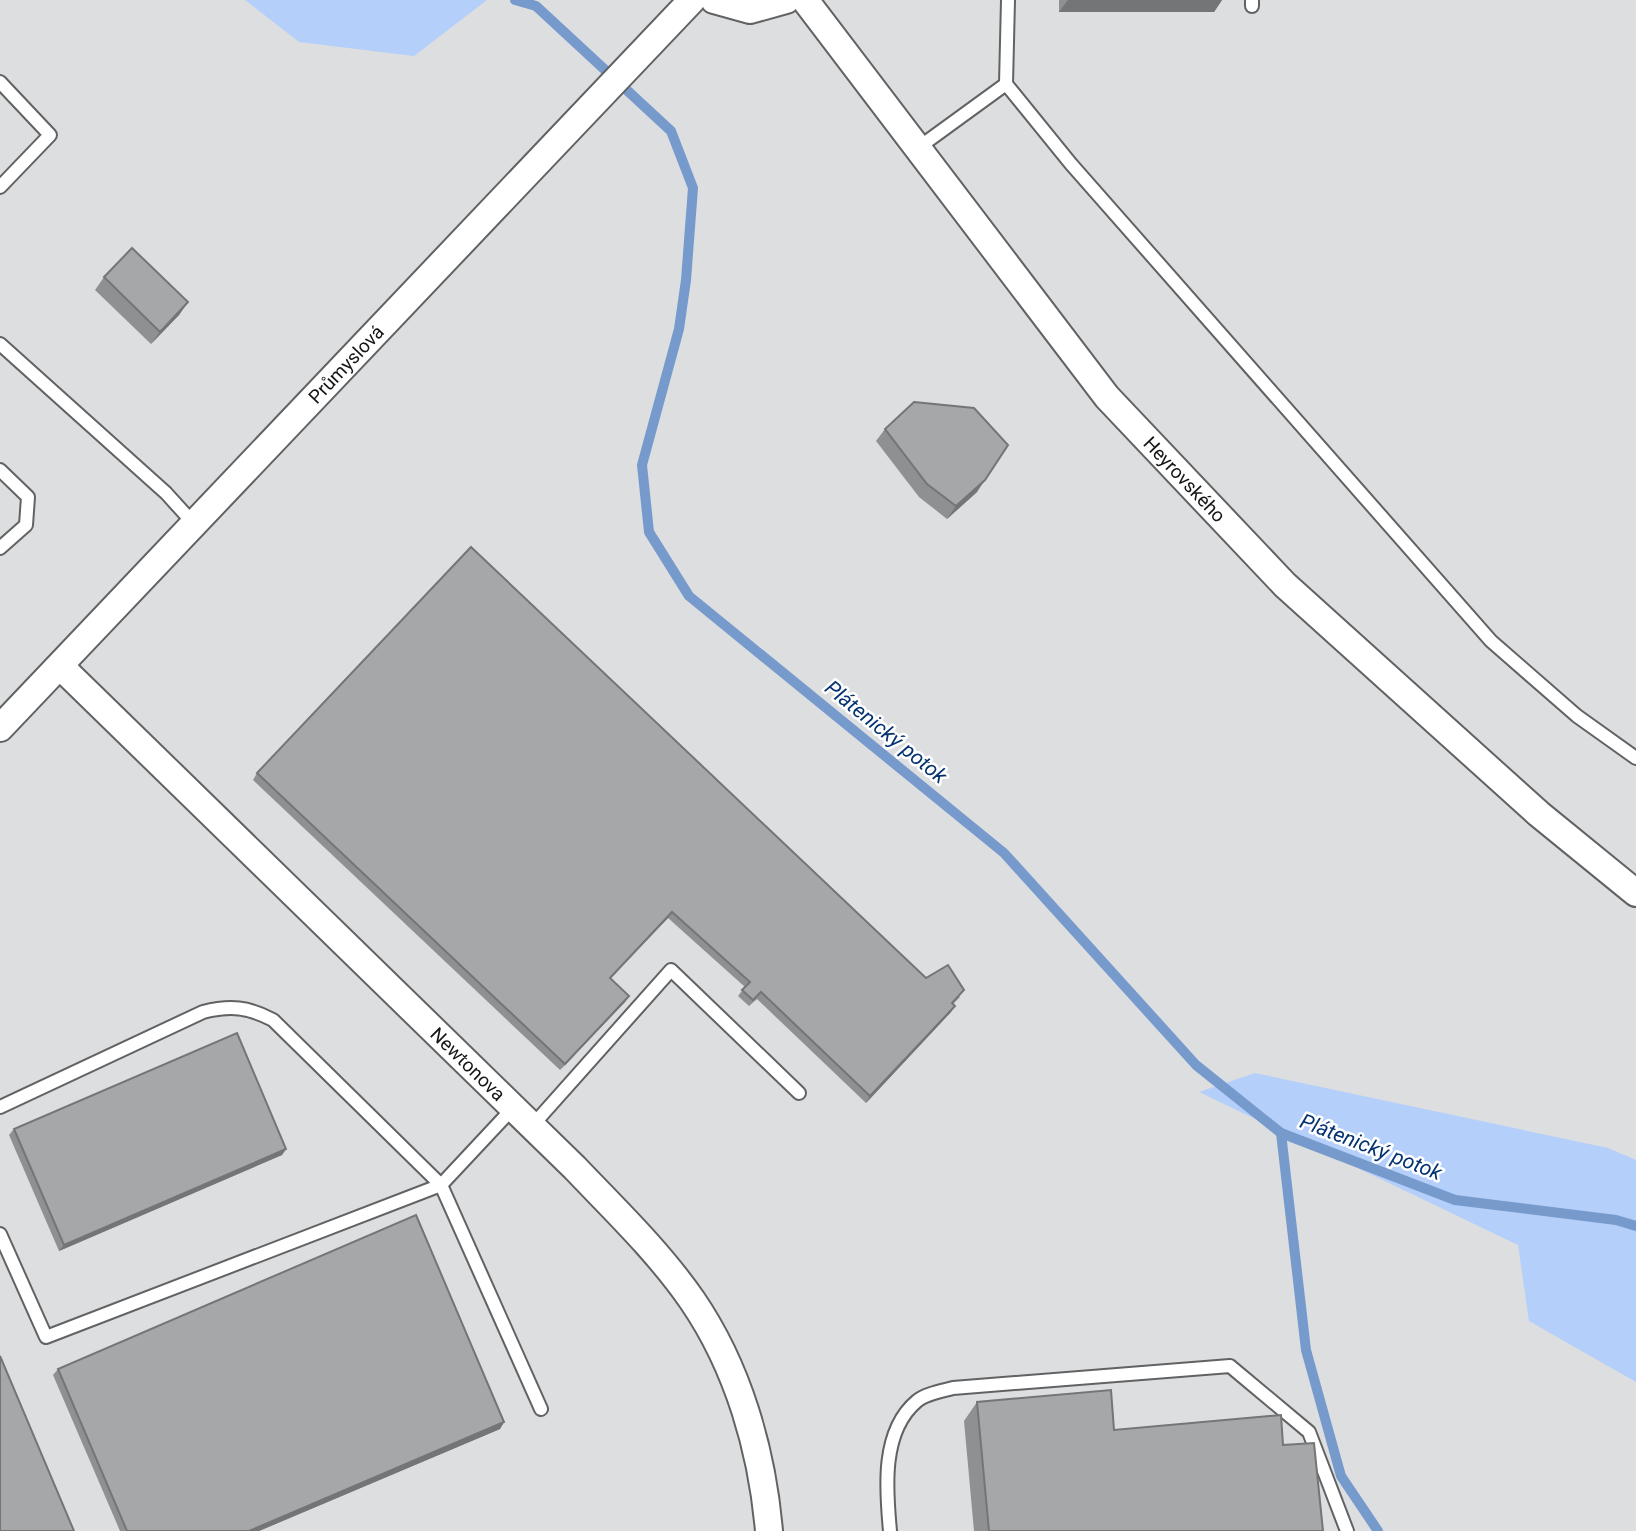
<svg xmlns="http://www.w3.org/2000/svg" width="1636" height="1531" font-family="Roboto,sans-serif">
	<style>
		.green { fill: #b4cffa }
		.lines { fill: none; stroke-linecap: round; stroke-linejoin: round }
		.stream { stroke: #779acd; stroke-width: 10 }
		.service-casing { stroke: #616264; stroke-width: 16 }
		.minor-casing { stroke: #616264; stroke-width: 30 }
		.service { stroke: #fff; stroke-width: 12 }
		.minor { stroke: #fff; stroke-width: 26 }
		.wall { fill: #8f9091 }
		.shaded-wall { fill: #747576 }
		.building { fill: #a6a7a9; stroke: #747576; stroke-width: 2 }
		.labels { text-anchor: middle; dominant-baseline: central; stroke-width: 5; stroke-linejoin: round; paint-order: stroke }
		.street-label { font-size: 19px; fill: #141515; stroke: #fff }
		.water-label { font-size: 21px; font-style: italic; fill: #033370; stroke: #fff }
	</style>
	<rect width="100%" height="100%" fill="#dddee0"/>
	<g class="green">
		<path d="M 245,0 L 487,0 L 414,56 L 299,42 Z"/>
		<path d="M 1255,1073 L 1608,1148 L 1636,1160 L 1636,1382 L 1529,1321 L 1518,1245 L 1199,1092 Z"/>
	</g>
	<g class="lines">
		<g class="stream">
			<path d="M 515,0 L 536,6 L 671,131 L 693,188 L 686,280 L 679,329 L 642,465 L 649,532 L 689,596 L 1004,853 L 1196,1065 L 1281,1133 L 1455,1200 L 1616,1220 L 1636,1226"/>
			<path d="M 1281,1133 L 1306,1350 L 1341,1476 L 1378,1531"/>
		</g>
		<defs>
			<g id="service">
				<path d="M 1252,6 L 1252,0"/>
				<path d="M 0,82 L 50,135 L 0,187"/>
				<path d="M 1006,84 L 1071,164 L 1491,641 L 1577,716 L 1636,758"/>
				<path d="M 918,148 L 1006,84 L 1008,0"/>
				<path d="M 0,344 L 166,493 L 195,525"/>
				<path d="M 0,470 L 28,497 L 26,525 L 0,548"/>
				<path d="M 0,1107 L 203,1012 C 231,1005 248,1007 273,1020 L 441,1185 L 541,1409"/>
				<path d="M 532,1126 L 671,970 L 799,1093"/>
				<path d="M 0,1234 L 46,1337 L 441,1185 L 513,1108"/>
				<path d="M 890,1531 C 886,1489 881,1431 917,1401 C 925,1394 942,1391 953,1388 L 1230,1366 L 1309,1432 L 1347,1531"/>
			</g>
			<g id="minor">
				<path d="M 714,0 L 750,10 L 786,0"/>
				<path id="s1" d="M 805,0 L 1107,397 L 1285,585 L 1539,814 L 1636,893"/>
				<path id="s2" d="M 60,666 L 575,1168 C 615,1210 658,1251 692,1300 C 738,1367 762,1450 769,1531"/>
				<path id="s3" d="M 0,728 L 692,0"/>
			</g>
		</defs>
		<use href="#service" class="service-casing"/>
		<use href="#minor" class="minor-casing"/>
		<use href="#service" class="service"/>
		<use href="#minor" class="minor"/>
	</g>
	<g class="wall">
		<path d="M 1059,0 L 1222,0 L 1214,12 L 1059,12 Z"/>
		<path d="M 104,277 L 188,302 L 179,315 L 151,344 L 95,290 Z"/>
		<path d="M 885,429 L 977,492 L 947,519 L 919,497 L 876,441 Z"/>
		<path d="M 257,773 L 926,978 L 960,997 L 953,1004 L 951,1012 L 866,1103 L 757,999 L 749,1006 L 738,996 L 745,987 L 668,918 L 610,978 L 629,996 L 625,1002 L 560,1070 L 253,780 Z"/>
		<path d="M 14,1129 L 286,1149 L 282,1155 L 59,1251 L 9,1135 Z"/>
		<path d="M 58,1369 L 504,1422 L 500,1429 L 259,1531 L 120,1531 L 53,1375 Z"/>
		<path d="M 977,1402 L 1114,1430 L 1283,1445 L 1323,1531 L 974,1531 L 964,1421 Z"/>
	</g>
	<g class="shaded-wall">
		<path d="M 1068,0 L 1222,0 L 1214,12 L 1059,12 Z"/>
		<path d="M 188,302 L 179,315 L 151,344 L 160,332 Z"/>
		<path d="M 985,480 L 977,492 L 947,519 L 956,506 Z"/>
		<path d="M 672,912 L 668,918 L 605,984 L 610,978 Z"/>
		<path d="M 629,996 L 625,1002 L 560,1070 L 565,1064 Z"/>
		<path d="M 955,1006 L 951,1012 L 866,1103 L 870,1096 Z"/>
		<path d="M 286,1149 L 282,1155 L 59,1251 L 64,1245 Z"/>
		<path d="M 504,1422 L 500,1429 L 259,1531 L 249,1531 Z"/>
	</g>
	<g class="building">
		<path d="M 132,248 L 188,302 L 160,332 L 104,277 Z"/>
		<path d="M 914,402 L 974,408 L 1008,445 L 985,480 L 956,506 L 927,484 L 885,429 Z"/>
		<path d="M 471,547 L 926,978 L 948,965 L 964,990 L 952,1003 L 955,1006 L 870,1096 L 761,992 L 753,1000 L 742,990 L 750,982 L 672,912 L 610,978 L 629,996 L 565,1064 L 257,773 Z"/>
		<path d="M 237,1033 L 286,1149 L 64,1245 L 14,1129 Z"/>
		<path d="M 416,1215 L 504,1422 L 249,1531 L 127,1531 L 58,1369 Z"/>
		<path d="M 0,1356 L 74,1531 L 0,1531 Z"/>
		<path d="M 1111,1390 L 1114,1430 L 1281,1415 L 1283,1445 L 1314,1443 L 1323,1531 L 989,1531 L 977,1402 Z"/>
	</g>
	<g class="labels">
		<g class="street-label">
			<text stroke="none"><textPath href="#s3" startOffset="502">Průmyslová</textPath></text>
			<text stroke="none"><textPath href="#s1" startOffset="612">Heyrovského</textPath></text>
			<text stroke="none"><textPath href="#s2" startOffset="570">Newtonova</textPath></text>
		</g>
		<g class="water-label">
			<text transform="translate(886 732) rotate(39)">Plátenický potok</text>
			<text transform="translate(1371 1147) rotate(21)">Plátenický potok</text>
		</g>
	</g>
</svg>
